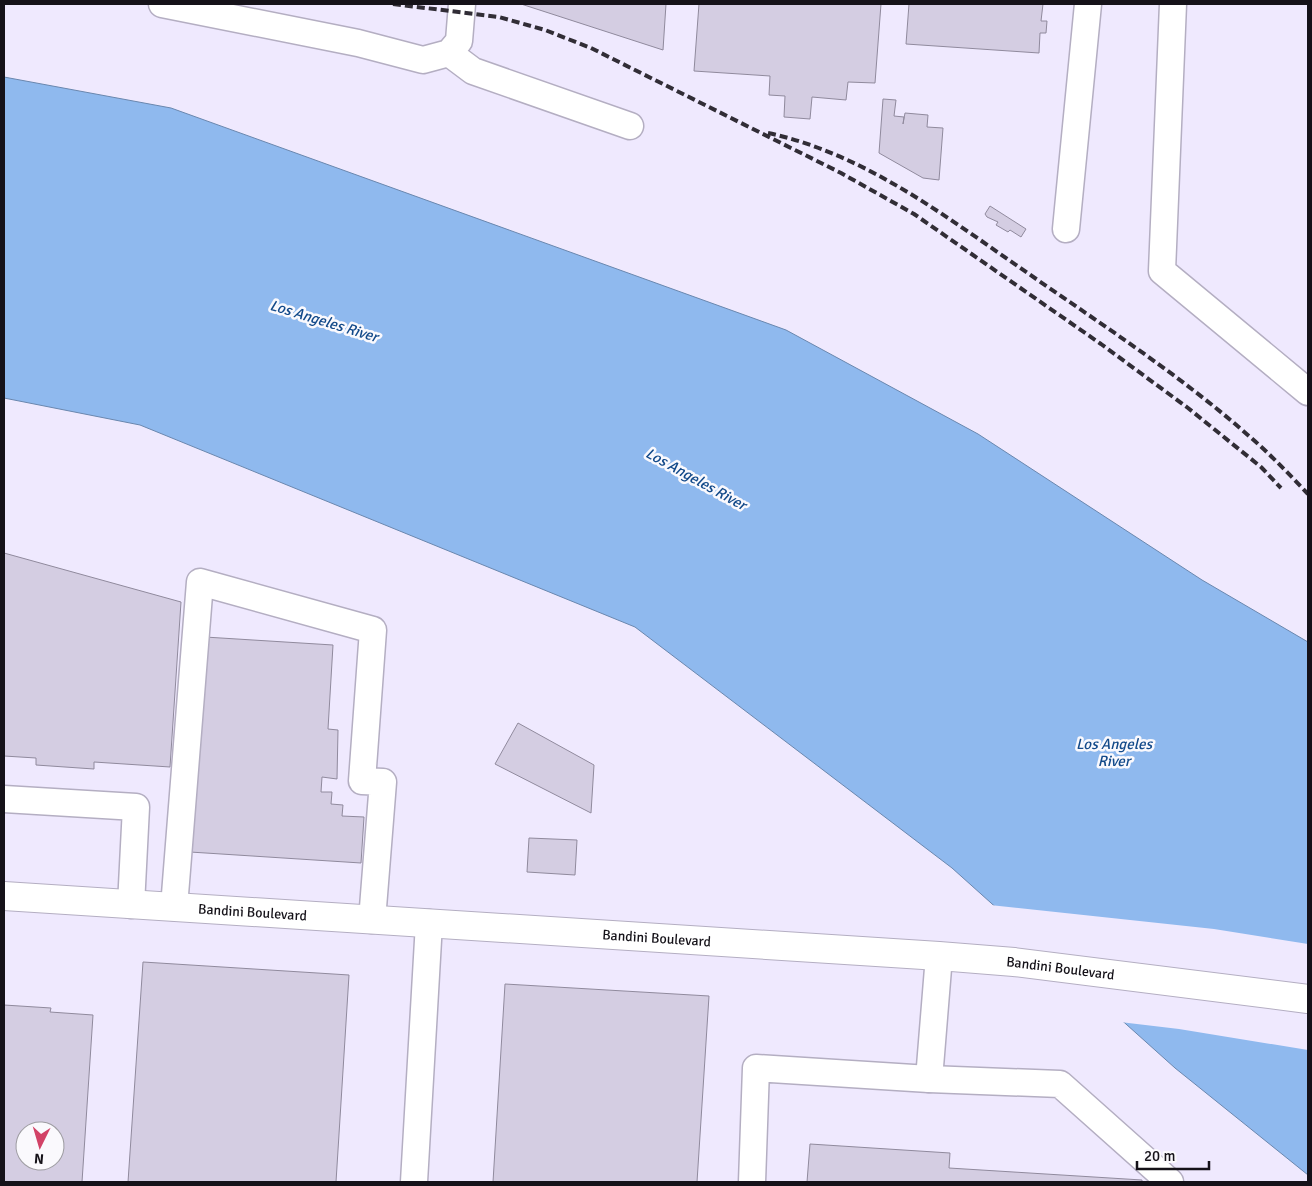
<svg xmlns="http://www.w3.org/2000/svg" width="1312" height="1186" font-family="Signika,sans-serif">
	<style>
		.water { fill: #8fb9ee; stroke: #6a87ae }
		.pier { fill: #efe9fe }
		.building { fill: #d4cde2; stroke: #908a9d; fill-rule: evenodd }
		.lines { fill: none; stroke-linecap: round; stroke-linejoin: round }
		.minor-casing { stroke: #b4aec2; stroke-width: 29 }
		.major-casing { stroke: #b4aec2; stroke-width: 30 }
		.minor { stroke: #fff; stroke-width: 26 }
		.major { stroke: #fff; stroke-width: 28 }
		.rail { stroke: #312d36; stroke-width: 4; stroke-dasharray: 8 4; stroke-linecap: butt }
		.labels { text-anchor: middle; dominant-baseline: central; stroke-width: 5; stroke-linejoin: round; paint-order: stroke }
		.street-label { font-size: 14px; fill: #151219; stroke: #faf9fd }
		.water-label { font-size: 15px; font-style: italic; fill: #134a8a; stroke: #faf9fd }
	</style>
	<rect width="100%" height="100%" fill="#efe9fe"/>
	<path class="water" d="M 4,77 L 171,108 L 786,330 L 978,434 L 1202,580 L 1308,642 L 1308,1175 L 1175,1068 L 952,868 L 635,627 L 140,425 L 4,398 Z"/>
	<path class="pier" d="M 990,905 L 1214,929 L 1308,944 L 1308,1050 L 1179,1029 L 1120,1022 Z"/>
	<g class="building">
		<path d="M 521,4 L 666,4 L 663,50 Z"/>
		<path d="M 699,4 L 881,4 L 875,83 L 848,82 L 846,100 L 812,97 L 810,119 L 784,117 L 785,96 L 769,95 L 770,76 L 694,71 Z"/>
		<path d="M 909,4 L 1043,4 L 1041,21 L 1047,21 L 1046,33 L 1040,33 L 1039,53 L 906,44 Z"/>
		<path d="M 883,99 L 896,100 L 894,116 L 904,117 L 903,124 L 905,113 L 928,115 L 927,127 L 943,128 L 939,180 L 923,178 L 879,153 Z"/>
		<path d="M 990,206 L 1026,229 L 1021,237 L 1010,230 L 1008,232 L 996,225 L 998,222 L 987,217 L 985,214 Z"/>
		<path d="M 4,553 L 181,602 L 170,767 L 94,762 L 94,769 L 36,765 L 36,758 L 4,756 Z"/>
		<path d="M 205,637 L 333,645 L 328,729 L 338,730 L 337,779 L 322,777 L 321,792 L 332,792 L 331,804 L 343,805 L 342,816 L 364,817 L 361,863 L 190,852 Z"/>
		<path d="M 518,723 L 594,765 L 591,813 L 495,764 Z"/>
		<path d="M 529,838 L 577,840 L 575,875 L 527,872 Z"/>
		<path d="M 143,962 L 349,975 L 336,1182 L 128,1182 Z"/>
		<path d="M 505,984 L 709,996 L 697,1182 L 493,1182 Z"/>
		<path d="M 4,1005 L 51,1008 L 50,1012 L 93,1015 L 82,1182 L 4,1182 ZM 25,1131 L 55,1131 L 55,1161 L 25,1161 Z"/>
		<path d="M 810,1144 L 950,1153 L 949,1168 L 1142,1180 L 1142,1182 L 807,1182 Z"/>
	</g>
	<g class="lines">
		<defs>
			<g id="minor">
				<path d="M 162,4 L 358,43 L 423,60 L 449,53 L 459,41 L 462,4"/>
				<path d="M 1173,4 L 1162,271 L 1308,392"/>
				<path d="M 449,53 L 473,71 L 630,126"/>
				<path d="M 1066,229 L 1088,4"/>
				<path d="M 4,799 L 136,807 L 131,905"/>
				<path d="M 174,907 L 200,582 L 373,630 L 362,781 L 383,782 L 372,920"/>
				<path d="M 929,1079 L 1060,1084 L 1170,1182"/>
				<path d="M 414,1182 L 429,923"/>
				<path d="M 752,1182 L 756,1068 L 929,1079 L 939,956"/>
			</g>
			<g id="major">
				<path id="s1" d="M 4,896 L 939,956 L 1014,962 L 1308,999"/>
			</g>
		</defs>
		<use href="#minor" class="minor-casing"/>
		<use href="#major" class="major-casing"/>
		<use href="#minor" class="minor"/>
		<use href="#major" class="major"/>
		<g class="rail">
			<path d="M 393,4 L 499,17 L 545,30 L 591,48 L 841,173 L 914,214 L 1101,344 L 1188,408 L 1261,467 L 1281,488"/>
			<path d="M 768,133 C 866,154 949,219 1029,274 C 1104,326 1181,376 1249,436 C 1270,454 1289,474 1308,494"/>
		</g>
	</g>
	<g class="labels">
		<g class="street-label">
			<text stroke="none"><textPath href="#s1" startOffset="249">Bandini Boulevard</textPath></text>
			<text stroke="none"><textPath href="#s1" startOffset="654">Bandini Boulevard</textPath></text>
			<text stroke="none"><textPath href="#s1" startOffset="1059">Bandini Boulevard</textPath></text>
		</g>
		<g class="water-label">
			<text transform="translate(324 321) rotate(17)">Los Angeles River</text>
			<text transform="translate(696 479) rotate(29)">Los Angeles River</text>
			<text x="1114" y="744">Los Angeles<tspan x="1114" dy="17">River</tspan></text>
		</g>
	</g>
	<rect width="1312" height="1186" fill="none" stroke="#151219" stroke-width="10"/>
	<g transform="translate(40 1146) rotate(185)"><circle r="24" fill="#faf9fd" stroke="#9e9da2"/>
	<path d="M0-4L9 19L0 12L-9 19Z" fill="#d24267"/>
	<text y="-8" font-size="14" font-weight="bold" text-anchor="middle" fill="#151219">N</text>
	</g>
	<path d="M1137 1161v8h72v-8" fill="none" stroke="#151219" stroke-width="2.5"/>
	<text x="1144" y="1161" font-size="15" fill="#151219" stroke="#faf9fd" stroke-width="4" paint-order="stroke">20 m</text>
</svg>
